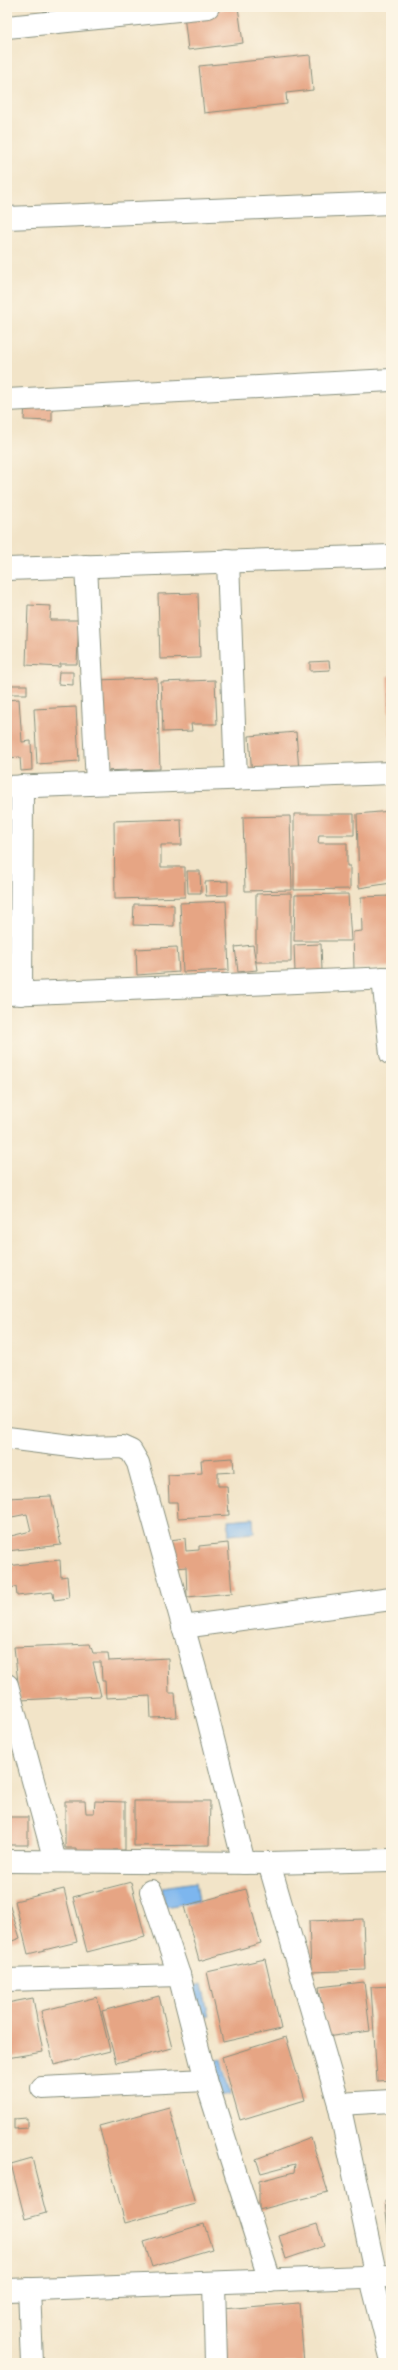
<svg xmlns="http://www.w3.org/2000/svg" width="398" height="2370" font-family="'Libre Caslon Text',serif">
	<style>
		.water { fill: #7db6ee; stroke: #4e7a91 }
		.building { fill: #e6a584 }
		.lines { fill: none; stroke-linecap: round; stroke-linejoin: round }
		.street-casing { stroke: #88907e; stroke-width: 24 }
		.street { stroke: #fff; stroke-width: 22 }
	</style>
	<rect width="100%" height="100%" fill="#fcf5e5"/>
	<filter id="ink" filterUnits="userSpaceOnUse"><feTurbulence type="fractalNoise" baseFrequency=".025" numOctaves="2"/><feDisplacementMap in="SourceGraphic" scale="8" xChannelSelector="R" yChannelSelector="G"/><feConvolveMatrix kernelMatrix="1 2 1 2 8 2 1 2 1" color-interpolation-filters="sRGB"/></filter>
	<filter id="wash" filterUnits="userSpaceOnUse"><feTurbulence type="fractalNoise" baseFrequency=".012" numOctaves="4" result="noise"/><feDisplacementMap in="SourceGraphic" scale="16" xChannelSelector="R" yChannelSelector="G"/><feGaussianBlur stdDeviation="0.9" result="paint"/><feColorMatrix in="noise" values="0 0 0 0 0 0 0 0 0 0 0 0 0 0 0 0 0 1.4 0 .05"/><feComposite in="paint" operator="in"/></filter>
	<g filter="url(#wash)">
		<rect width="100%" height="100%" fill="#f2e4c8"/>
		<g class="water">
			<path d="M 253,1518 L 254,1533 L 229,1535 L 228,1520 Z"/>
			<path d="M 196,1882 L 199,1901 L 165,1907 L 162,1887 Z"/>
			<path d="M 202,1984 L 209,2016 L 193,2019 L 186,1988 Z"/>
			<path d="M 221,2059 L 230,2094 L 216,2097 L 206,2063 Z"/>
		</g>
		<g id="blocks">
			<g class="building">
				<path d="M 238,7 L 243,43 L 188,50 L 184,15 Z"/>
				<path d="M 310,55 L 313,90 L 286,93 L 287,104 L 204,113 L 199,66 Z"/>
				<path d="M 25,402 L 52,403 L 52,421 L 24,420 Z"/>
				<path d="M 198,593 L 200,658 L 160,659 L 158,594 Z"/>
				<path d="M 28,605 L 51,606 L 50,620 L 79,620 L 77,664 L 60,664 L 60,667 L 26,665 Z"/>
				<path d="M 329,661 L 330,670 L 310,671 L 310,662 Z"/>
				<path d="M 59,672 L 73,672 L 73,685 L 58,684 Z"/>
				<path d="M 387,676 L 391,676 L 391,736 L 390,736 Z"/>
				<path d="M 157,678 L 160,769 L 100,771 L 97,680 Z"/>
				<path d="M 215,680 L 217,724 L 191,724 L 192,731 L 163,732 L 161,682 Z"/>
				<rect x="9" y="685" width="18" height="9"/>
				<path d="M 19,699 L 22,742 L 31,741 L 32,770 L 21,771 L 20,757 L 7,758 L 7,700 Z"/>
				<path d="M 76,707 L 79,761 L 37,764 L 34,709 Z"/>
				<path d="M 296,732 L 299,771 L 252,775 L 249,736 Z"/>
				<path d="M 391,811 L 391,883 L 359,888 L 357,814 Z"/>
				<path d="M 294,814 L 354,814 L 354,835 L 319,835 L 318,843 L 347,843 L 347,866 L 350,866 L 350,889 L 294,890 Z"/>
				<path d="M 290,816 L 292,890 L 245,891 L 243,817 Z"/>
				<path d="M 181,819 L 182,845 L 161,845 L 161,867 L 185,867 L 185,897 L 115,899 L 114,821 Z"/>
				<path d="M 7,827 L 11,876 L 7,876 Z"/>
				<path d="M 187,871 L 200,871 L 201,893 L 188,893 Z"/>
				<path d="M 228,881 L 228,895 L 206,896 L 205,882 Z"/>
				<path d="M 291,893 L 291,962 L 256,962 L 256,894 Z"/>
				<path d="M 348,894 L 351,941 L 294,941 L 295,895 Z"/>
				<path d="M 391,896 L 391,967 L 354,969 L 353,932 L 362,931 L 361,897 Z"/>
				<path d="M 226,901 L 229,970 L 183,972 L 180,903 Z"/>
				<path d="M 134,904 L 174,905 L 174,926 L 133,925 Z"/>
				<path d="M 321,944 L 322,971 L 295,972 L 294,945 Z"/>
				<path d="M 253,945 L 257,970 L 238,972 L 235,947 Z"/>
				<path d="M 177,947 L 179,972 L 137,975 L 136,949 Z"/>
				<path d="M 233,1458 L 234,1472 L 218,1473 L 218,1486 L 227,1486 L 229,1515 L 178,1518 L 177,1502 L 169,1502 L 168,1475 L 202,1473 L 201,1460 Z"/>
				<path d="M 51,1496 L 61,1545 L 7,1551 L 7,1537 L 31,1531 L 27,1514 L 7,1518 L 7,1498 Z"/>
				<path d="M 185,1538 L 186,1551 L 199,1550 L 199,1546 L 228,1543 L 232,1593 L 187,1597 L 186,1567 L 177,1568 L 170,1540 Z"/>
				<path d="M 60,1560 L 61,1577 L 67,1576 L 69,1598 L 54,1600 L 53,1592 L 17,1596 L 16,1587 L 7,1588 L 7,1566 Z"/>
				<path d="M 90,1644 L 93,1653 L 108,1653 L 109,1661 L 168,1658 L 169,1693 L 175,1693 L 177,1717 L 151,1718 L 150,1696 L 106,1698 L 105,1681 L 102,1681 L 101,1662 L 93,1662 L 101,1696 L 20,1700 L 14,1647 Z"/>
				<path d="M 65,1801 L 85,1801 L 86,1813 L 94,1813 L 95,1801 L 125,1802 L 125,1850 L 113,1850 L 110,1855 L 76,1855 L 76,1848 L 65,1848 Z"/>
				<path d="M 134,1801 L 210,1801 L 209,1845 L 134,1846 Z"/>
				<rect x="7" y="1817" width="21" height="28"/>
				<path d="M 131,1882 L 145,1937 L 87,1952 L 73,1897 Z"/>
				<path d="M 64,1889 L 77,1942 L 28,1954 L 15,1901 Z"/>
				<path d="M 246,1889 L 261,1943 L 199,1961 L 184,1906 Z"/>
				<path d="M 7,1897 L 20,1938 L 7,1943 Z"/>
				<path d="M 363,1919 L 365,1970 L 311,1972 L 309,1921 Z"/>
				<path d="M 265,1959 L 281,2029 L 223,2042 L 207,1972 Z"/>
				<path d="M 364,1982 L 370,2031 L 326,2037 L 319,1987 Z"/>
				<path d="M 391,1986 L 391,2080 L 377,2081 L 371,1987 Z"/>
				<path d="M 159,1996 L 172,2048 L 116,2063 L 102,2011 Z"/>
				<path d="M 97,1997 L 110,2051 L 54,2065 L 41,2011 Z"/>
				<path d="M 33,1998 L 43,2052 L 7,2058 L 7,2003 Z"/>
				<path d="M 286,2037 L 305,2100 L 240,2120 L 222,2057 Z"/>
				<path d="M 169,2107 L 195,2204 L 125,2223 L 99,2126 Z"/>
				<path d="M 27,2118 L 27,2128 L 14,2129 L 14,2119 Z"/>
				<path d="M 311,2138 L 328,2192 L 259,2210 L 259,2181 L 294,2172 L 295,2164 L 261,2173 L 256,2159 Z"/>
				<path d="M 32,2158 L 46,2213 L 25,2219 L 11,2164 Z"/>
				<path d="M 391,2200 L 391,2250 L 390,2250 L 385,2201 Z"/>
				<path d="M 204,2224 L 212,2249 L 152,2267 L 144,2242 Z"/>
				<path d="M 317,2224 L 324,2246 L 286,2259 L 279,2236 Z"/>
				<path d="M 299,2303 L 304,2363 L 226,2363 L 222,2309 Z"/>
			</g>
		</g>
	</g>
	<g filter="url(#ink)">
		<use href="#blocks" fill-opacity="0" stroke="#88907e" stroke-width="1"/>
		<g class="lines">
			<defs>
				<g id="street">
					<path d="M 7,27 L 208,7"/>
					<path d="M 7,218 L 391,203"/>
					<path d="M 7,400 L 391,380"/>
					<path d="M 228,561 L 236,779"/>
					<path d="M 86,566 L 97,783"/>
					<path d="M 7,569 L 391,556"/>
					<path d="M 7,787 L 391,773"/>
					<path d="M 383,978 L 391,1054"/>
					<path d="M 7,994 L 391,978"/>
					<path d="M 21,994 L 22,786"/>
					<path d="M 7,1438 L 87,1448 L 122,1447 L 131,1451 L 138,1463 L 200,1687 L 244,1863"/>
					<path d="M 183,1627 L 391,1599"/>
					<path d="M 7,1685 L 55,1861"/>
					<path d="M 7,1861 L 269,1863 L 391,1860"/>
					<path d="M 269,1863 L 339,2104 L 376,2277"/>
					<path d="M 151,1891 L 179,1975 L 206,2080 L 270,2281"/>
					<path d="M 7,1980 L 179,1975"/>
					<path d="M 42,2088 L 206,2080"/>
					<path d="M 339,2104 L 391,2101"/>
					<path d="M 371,2278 L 391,2357"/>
					<path d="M 214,2283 L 216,2363"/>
					<path d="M 29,2289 L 32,2363"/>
					<path d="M 7,2290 L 390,2276"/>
				</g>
			</defs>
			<use href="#street" class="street-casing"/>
			<use href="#street" class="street"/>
		</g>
	</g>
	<rect width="398" height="2370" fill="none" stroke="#fcf5e5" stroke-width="24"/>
</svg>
